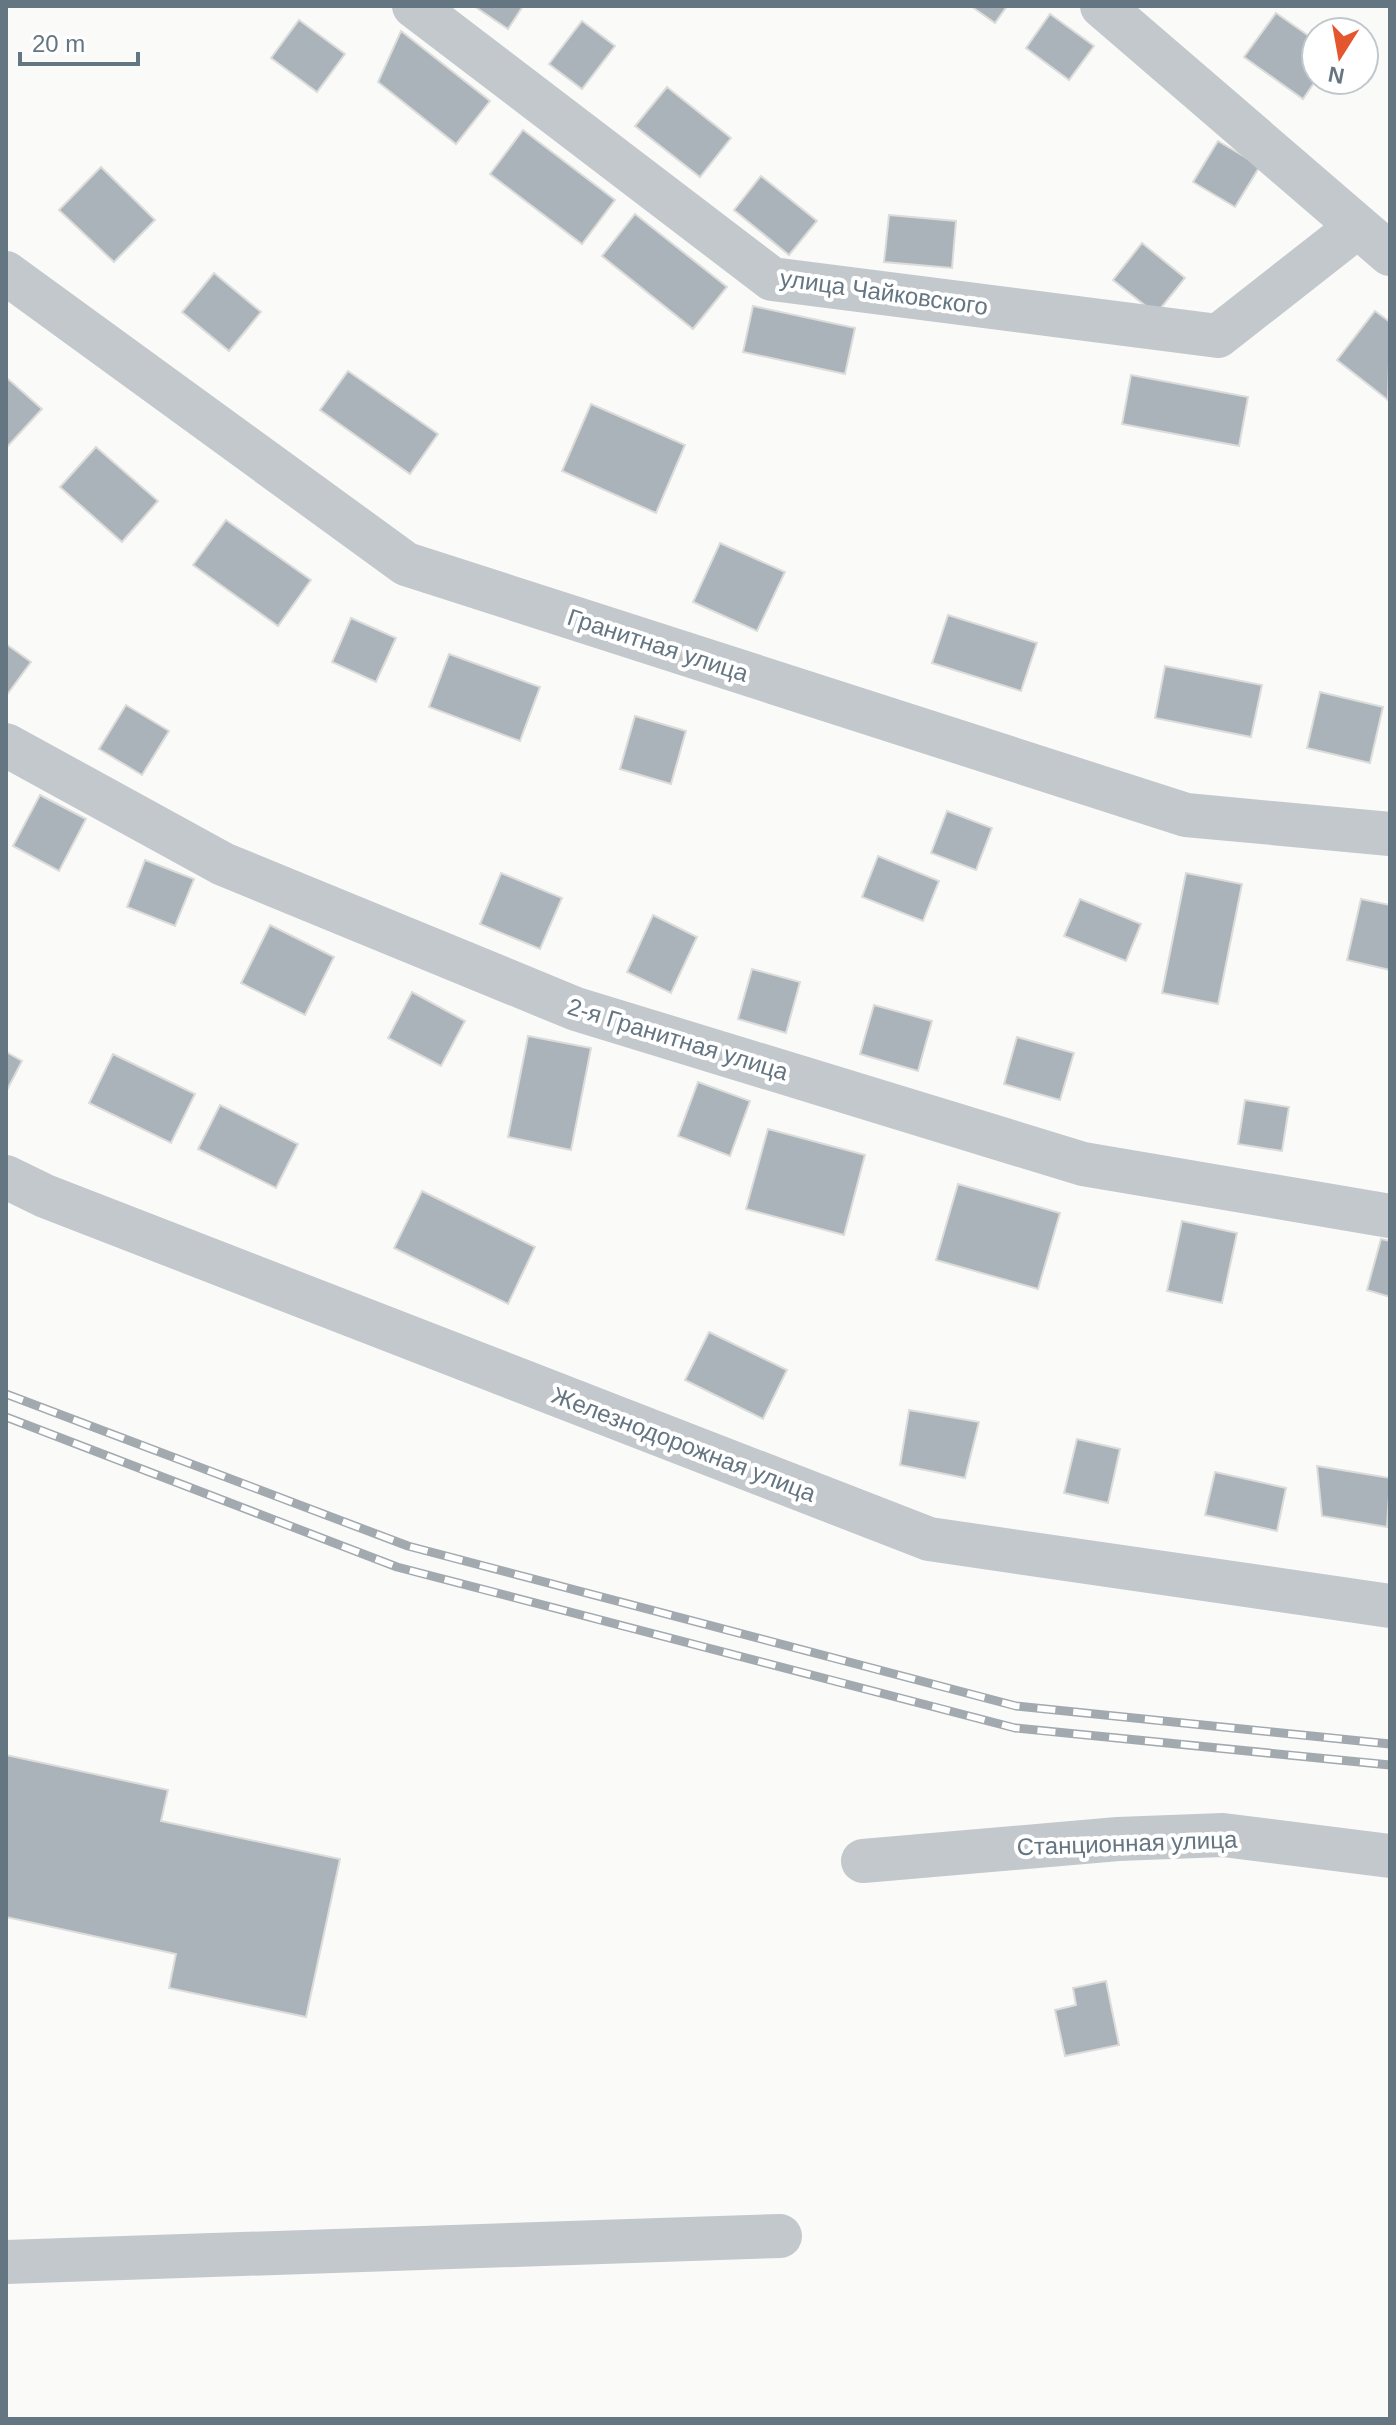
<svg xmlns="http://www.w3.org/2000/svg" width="1396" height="2425" font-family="Helvetica,sans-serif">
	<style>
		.building { fill: #aab3b9; stroke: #dcdcda; stroke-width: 2 }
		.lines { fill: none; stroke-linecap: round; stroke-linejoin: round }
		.minor { stroke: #c3c8cc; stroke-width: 44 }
		.rail-casing { stroke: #a2aab0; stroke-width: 9 }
		.rail { stroke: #fff; stroke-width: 6; stroke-dasharray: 18; stroke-linecap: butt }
		.labels { text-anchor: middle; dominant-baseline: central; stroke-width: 8; stroke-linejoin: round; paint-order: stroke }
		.street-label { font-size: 24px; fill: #657683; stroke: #fff }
	</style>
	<rect width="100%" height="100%" fill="#fafaf8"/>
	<g class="building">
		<path d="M 474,6 L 523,6 L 508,29 Z"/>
		<path d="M 971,6 L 1007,6 L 995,23 Z"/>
		<path d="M 1276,13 L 1316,41 L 1316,80 L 1303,99 L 1244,57 Z"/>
		<path d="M 1050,14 L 1094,46 L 1069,80 L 1026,48 Z"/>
		<path d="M 299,20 L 345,54 L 317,92 L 271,58 Z"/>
		<path d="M 582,21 L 615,46 L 582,89 L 549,64 Z"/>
		<path d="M 401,31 L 490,101 L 456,144 L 378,82 Z"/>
		<path d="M 667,87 L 731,138 L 700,177 L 635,126 Z"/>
		<path d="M 523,130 L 615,200 L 582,244 L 490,174 Z"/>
		<path d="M 1218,141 L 1260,166 L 1235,207 L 1193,182 Z"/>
		<path d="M 101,167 L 155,220 L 114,262 L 59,210 Z"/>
		<path d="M 761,176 L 817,221 L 789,255 L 734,210 Z"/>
		<path d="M 635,214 L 727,287 L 693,329 L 602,256 Z"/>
		<path d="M 889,215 L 956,221 L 952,268 L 884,262 Z"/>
		<path d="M 1142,243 L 1185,278 L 1156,314 L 1113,280 Z"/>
		<path d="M 214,273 L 261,312 L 229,351 L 182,312 Z"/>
		<path d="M 753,306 L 855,328 L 845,374 L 743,352 Z"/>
		<path d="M 1375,311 L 1390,322 L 1388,400 L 1337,360 Z"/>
		<path d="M 348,371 L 438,434 L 410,474 L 320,410 Z"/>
		<path d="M 1131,375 L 1248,397 L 1239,446 L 1122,424 Z"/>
		<path d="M 8,379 L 42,409 L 6,448 L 6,382 Z"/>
		<path d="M 591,404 L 685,445 L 656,513 L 562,471 Z"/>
		<path d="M 96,447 L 158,501 L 122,542 L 60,487 Z"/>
		<path d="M 226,520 L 311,580 L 278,626 L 193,565 Z"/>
		<path d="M 720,543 L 785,572 L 757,631 L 693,602 Z"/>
		<path d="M 948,615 L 1037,643 L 1021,691 L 932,663 Z"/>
		<path d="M 351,618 L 396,638 L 376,682 L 332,662 Z"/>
		<path d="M 6,644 L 31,662 L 6,696 Z"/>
		<path d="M 449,654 L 540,687 L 520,741 L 429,707 Z"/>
		<path d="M 1165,666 L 1262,685 L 1251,737 L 1155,718 Z"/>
		<path d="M 1320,692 L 1383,707 L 1370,763 L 1307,748 Z"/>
		<path d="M 126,705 L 169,731 L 142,775 L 99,749 Z"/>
		<path d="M 635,716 L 686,731 L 671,784 L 620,769 Z"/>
		<path d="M 40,795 L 86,819 L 59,871 L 13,846 Z"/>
		<path d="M 947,811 L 992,828 L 976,870 L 931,853 Z"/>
		<path d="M 878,856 L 939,881 L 923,921 L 862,897 Z"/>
		<path d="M 145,860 L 194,879 L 175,926 L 127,907 Z"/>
		<path d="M 501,873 L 562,898 L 540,949 L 480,924 Z"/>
		<path d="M 1186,873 L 1242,884 L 1218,1004 L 1162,993 Z"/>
		<path d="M 1080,899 L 1141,924 L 1126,961 L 1064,936 Z"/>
		<path d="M 1361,899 L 1390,905 L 1390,970 L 1347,960 Z"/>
		<path d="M 653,915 L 697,937 L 671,993 L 627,972 Z"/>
		<path d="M 270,925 L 334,957 L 305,1015 L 241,983 Z"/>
		<path d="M 752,969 L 800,982 L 786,1033 L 738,1019 Z"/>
		<path d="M 412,992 L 465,1021 L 441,1066 L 388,1038 Z"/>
		<path d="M 874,1005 L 932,1021 L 918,1071 L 860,1054 Z"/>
		<path d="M 528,1036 L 591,1048 L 571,1150 L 508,1137 Z"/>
		<path d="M 1017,1037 L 1074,1053 L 1060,1100 L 1004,1084 Z"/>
		<path d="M 6,1052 L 22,1061 L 6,1092 Z"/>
		<path d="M 113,1054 L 195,1094 L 171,1143 L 89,1103 Z"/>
		<path d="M 698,1082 L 750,1101 L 730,1156 L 678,1136 Z"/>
		<path d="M 1245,1100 L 1289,1107 L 1282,1151 L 1238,1144 Z"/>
		<path d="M 220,1105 L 298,1144 L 276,1188 L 198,1149 Z"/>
		<path d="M 768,1129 L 865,1155 L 844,1235 L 746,1209 Z"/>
		<path d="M 958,1184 L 1060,1213 L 1038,1289 L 936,1260 Z"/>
		<path d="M 422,1191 L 535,1247 L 508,1304 L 394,1248 Z"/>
		<path d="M 1182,1221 L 1237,1233 L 1222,1303 L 1167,1291 Z"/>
		<path d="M 1381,1239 L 1390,1241 L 1390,1297 L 1367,1290 Z"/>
		<path d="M 709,1332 L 787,1370 L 763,1419 L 685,1380 Z"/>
		<path d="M 909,1410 L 979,1422 L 965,1478 L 900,1465 Z"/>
		<path d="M 1077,1439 L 1120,1449 L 1108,1503 L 1064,1493 Z"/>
		<path d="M 1317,1466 L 1390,1478 L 1387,1527 L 1322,1516 Z"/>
		<path d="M 1215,1472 L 1286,1488 L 1277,1531 L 1205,1515 Z"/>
		<path d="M 6,1755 L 168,1790 L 161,1821 L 340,1859 L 306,2017 L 169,1988 L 176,1954 L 6,1917 Z"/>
		<path d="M 1106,1981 L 1119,2045 L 1065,2056 L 1055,2010 L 1076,2005 L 1073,1988 Z"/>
	</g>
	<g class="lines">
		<g class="minor">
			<path d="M 414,6 L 772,279 L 1218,336 L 1357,227"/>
			<path d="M 1102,6 L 1390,254"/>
			<path d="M 6,273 L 406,564 L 1186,815 L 1390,834"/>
			<path d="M 6,745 L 223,864 L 576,1009 L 1083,1164 L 1390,1216"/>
			<path d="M 6,1177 L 45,1196 L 929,1539 L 1390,1606"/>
			<path d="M 863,1861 L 1118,1839 L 1223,1835 L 1390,1856"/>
			<path d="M 6,2262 L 780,2236"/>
		</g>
		<defs>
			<g id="rail">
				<path d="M 6,1394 L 408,1546 L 1016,1706 L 1390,1744"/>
				<path d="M 6,1417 L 397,1567 L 1015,1728 L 1390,1765"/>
			</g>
		</defs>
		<use href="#rail" class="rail-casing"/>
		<use href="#rail" class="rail"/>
	</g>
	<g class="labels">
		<g class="street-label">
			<text transform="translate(884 292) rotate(8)">улица Чайковского</text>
			<text transform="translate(658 645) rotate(18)">Гранитная улица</text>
			<text transform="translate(678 1039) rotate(17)">2-я Гранитная улица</text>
			<text transform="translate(684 1444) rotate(21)">Железнодорожная улица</text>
			<text transform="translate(1127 1843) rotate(-2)">Станционная улица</text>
		</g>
	</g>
	<rect width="1396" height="2425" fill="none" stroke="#657683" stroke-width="16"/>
	<g transform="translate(1340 56) rotate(191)"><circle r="38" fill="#ffffff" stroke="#c1c8cd" stroke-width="2"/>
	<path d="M0-6L14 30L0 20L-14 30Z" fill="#e4572e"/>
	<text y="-12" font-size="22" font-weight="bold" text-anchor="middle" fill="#657683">N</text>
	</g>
	<path d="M20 52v12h118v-12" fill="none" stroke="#657683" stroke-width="4"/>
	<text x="32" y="52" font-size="24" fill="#657683" stroke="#ffffff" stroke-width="6" paint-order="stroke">20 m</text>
</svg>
